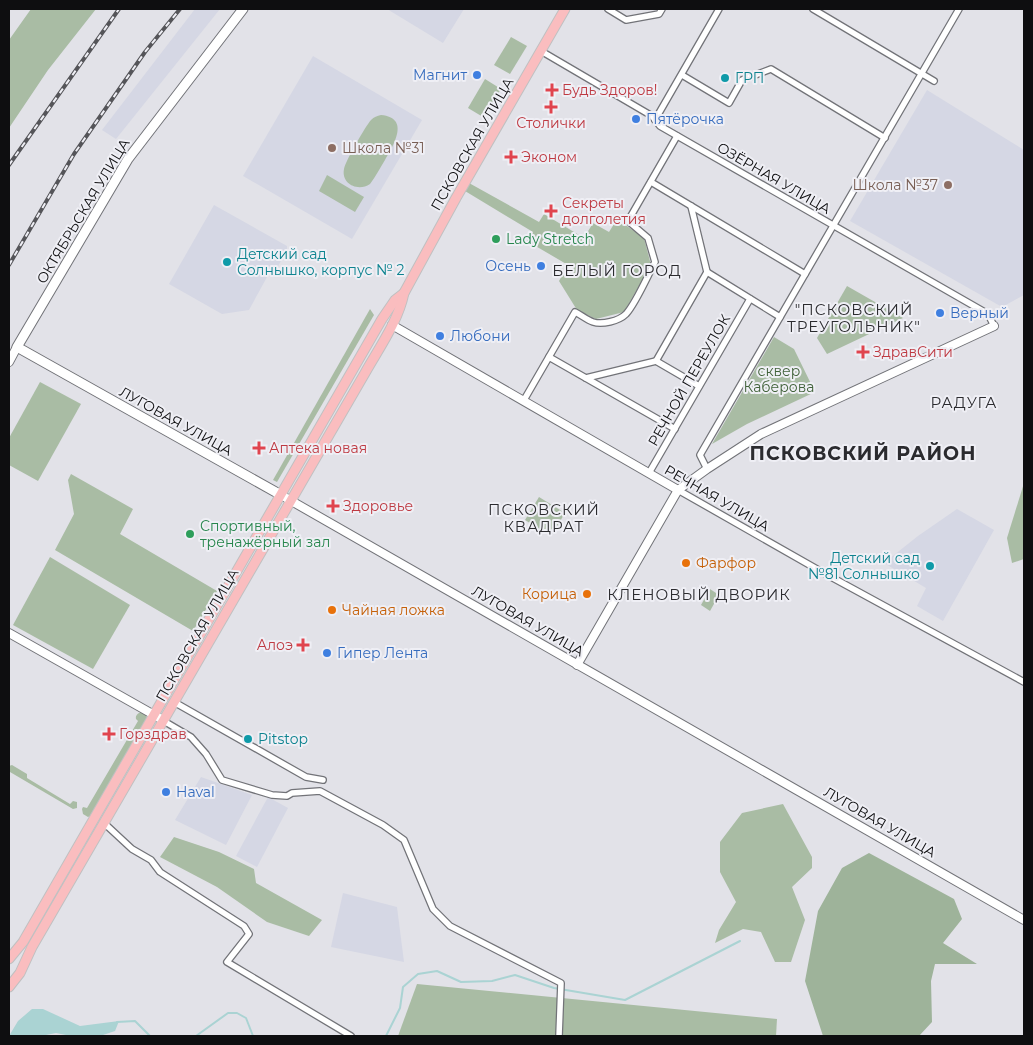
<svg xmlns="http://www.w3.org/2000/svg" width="1033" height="1045" font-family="Montserrat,sans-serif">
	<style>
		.built { fill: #d5d7e4 }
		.green { fill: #a9bca4 }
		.forest { fill: #9eb39a }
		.water { fill: #aad3d3 }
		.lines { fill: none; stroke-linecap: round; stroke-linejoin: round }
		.stream { stroke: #aad3d3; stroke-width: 2 }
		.minor-casing { stroke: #727378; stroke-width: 8 }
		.tertiary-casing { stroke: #727378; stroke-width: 10 }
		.secondary-casing { stroke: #727378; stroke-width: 11 }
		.primary-casing { stroke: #c0c0c1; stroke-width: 11 }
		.minor { stroke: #fff; stroke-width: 5.5 }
		.tertiary { stroke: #fff; stroke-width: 8 }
		.secondary { stroke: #fff; stroke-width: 9 }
		.primary { stroke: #fabdbf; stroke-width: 9 }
		.rail-casing { stroke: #555559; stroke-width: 4 }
		.rail { stroke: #efeff5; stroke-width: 2; stroke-dasharray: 5.5; stroke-linecap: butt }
		.shop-dot { fill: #3f7fe0; stroke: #efeff5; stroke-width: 2 }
		.culture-dot { fill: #0f9aa8; stroke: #efeff5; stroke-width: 2 }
		.health-dot { fill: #e0444e; stroke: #efeff5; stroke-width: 2 }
		.education-dot { fill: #8d6e63; stroke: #efeff5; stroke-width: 2 }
		.leisure-dot { fill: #2e9e5b; stroke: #efeff5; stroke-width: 2 }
		.food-dot { fill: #e8710a; stroke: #efeff5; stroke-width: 2 }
		.labels { text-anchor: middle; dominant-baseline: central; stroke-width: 4; stroke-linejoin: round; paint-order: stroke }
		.shop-label { font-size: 14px; fill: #366cbe; stroke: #efeff5; text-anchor: start }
		.culture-label { font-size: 14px; fill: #0d838f; stroke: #efeff5; text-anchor: start }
		.health-label { font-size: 14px; fill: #be3a42; stroke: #efeff5; text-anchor: start }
		.street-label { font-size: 14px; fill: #0e0e10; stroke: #efeff5 }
		.education-label { font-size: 14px; fill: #785e54; stroke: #efeff5; text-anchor: start }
		.leisure-label { font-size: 14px; fill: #27864d; stroke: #efeff5; text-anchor: start }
		.park-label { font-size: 14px; fill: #41623a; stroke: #efeff5 }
		.food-label { font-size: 14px; fill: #c56008; stroke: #efeff5; text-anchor: start }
		.neighbourhood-label { font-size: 15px; letter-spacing: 1px; fill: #2b2b2f; stroke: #efeff5 }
		.district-label { font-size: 19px; font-weight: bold; letter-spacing: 1px; fill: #2b2b2f; stroke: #efeff5 }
	</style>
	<rect width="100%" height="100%" fill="#e2e2e8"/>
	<g class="built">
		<path d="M 195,9 L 220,9 L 116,139 L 102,130 Z"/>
		<path d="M 387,9 L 464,9 L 443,43 Z"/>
		<path d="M 313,56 L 422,120 L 352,239 L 243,176 Z"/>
		<path d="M 927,90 L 1024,150 L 1024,295 L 1002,307 L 850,221 Z"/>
		<path d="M 214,205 L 287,246 L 287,250 L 276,270 L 272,268 L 249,310 L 222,314 L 169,284 Z"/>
		<path d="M 957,509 L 994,530 L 943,621 L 917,606 L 926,588 L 884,563 L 918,536 Z"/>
		<path d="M 201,777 L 252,795 L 226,845 L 175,820 Z"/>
		<path d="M 268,797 L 288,808 L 257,867 L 236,856 Z"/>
		<path d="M 343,893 L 397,907 L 404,962 L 331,947 Z"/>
	</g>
	<g class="green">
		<path d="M 31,9 L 96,9 L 48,70 L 9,128 L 9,40 Z"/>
		<path d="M 511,37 L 527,46 L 510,74 L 494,65 Z"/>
		<path d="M 485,79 L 501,89 L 483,117 L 468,108 Z"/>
		<path d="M 381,115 C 411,118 393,146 385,160 C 380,168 376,176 370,184 C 358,192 341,184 344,169 C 346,160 365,127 371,120 C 374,117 377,116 381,115 Z"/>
		<path d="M 327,175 L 364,197 L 355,212 L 319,191 Z"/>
		<path d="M 469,183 L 539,222 L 544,214 L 584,238 L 593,223 L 609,232 L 614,224 L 624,224 L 644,238 L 651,265 L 624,312 L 596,319 L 577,310 L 559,281 L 568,265 L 527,241 L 533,232 L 465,191 Z"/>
		<path d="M 847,286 L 903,318 L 827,354 L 817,338 Z"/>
		<path d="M 370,309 L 374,315 L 277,482 L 273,480 Z"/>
		<path d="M 774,337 L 794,349 L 815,392 L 747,424 L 712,444 Z"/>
		<path d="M 40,382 L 81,404 L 38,481 L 9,465 L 9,438 Z"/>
		<path d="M 71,474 L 133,509 L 120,534 L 217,591 L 193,631 L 55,550 L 74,514 L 68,480 Z"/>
		<path d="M 1024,483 L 1024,559 L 1012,563 L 1007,538 Z"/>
		<path d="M 539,497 L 565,513 L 551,536 L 525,520 Z"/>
		<path d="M 50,557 L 130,605 L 93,669 L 13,625 Z"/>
		<path d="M 710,589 L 719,595 L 710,611 L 701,605 Z"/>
		<path d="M 143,712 L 146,715 L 147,719 L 90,816 L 88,817 L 83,814 L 82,809 L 83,807 L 87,808 L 138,721 L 136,719 C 135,715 139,712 143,712 Z"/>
		<path d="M 12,765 L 27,774 L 27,778 L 70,804 L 73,801 L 77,802 L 77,808 L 73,809 L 10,772 L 9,766 Z"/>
		<path d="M 783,804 L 812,857 L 812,868 L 792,887 L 805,920 L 791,962 L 775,962 L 761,932 L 743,929 L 715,943 L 719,930 L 736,902 L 720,872 L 720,842 L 742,813 Z"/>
		<path d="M 174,837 L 219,852 L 254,869 L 256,883 L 322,920 L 309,936 L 267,922 L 217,887 L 160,857 Z"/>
		<path d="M 417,984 L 777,1019 L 776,1036 L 398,1036 Z"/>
	</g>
	<path class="forest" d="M 869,853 L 954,899 L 962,919 L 943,943 L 977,964 L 935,964 L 931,981 L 932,1022 L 919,1036 L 823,1036 L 805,981 L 818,911 L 842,868 Z"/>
	<path class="water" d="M 32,1009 L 43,1009 L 80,1026 L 119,1021 L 115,1031 L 100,1036 L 71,1036 L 56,1033 L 41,1036 L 9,1036 L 18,1021 Z"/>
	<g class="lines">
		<g class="stream">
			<path d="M 117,1022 L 135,1021 L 150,1036"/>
			<path d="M 196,1036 L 228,1013 L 237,1013 L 246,1018 L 253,1036"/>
			<path d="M 386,1036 L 400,1008 L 403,987 L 418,974 L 437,971 L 461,982 L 492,981 L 515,975 L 554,988 L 625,1000 L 740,941"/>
		</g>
		<defs>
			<g id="minor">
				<path d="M 608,9 L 626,20 L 659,14 L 662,9"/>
				<path d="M 813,9 L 934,81"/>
				<path d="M 541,51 L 652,116 L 660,126 L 988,314 L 994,326"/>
				<path d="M 682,75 L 729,103 L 742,80 L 771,69 L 885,138"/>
				<path d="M 655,120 L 719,9"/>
				<path d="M 651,182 L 805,274"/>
				<path d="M 707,272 L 780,317"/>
				<path d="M 549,357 L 675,429"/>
				<path d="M 656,361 L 699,386"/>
				<path d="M 586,378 L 656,361 L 707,272 L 691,206"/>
				<path d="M 524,400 L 575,312 C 581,315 587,320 593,322 C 602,325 619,321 626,314 C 636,303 648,275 655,262 L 648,238 L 628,221 L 677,136"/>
				<path d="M 707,469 L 700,455 L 959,9"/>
				<path d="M 649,473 L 750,299"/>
				<path d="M 678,490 L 822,572 L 1024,682"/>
				<path d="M 174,702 L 306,777 L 323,780"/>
				<path d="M 162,720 L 191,737 L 206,754 L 222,780 L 272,795 L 287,796 L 292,793 L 320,791 L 383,825 L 404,840 L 433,909 L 450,926 L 561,983 L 559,1036"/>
				<path d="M 104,823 L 132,849 L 151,860 L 160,872 L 244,926 L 249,934 L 227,962 L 351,1036"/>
			</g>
			<g id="tertiary">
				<path d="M 392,325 L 678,490"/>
				<path d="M 9,362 L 17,347"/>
				<path d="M 281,495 L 1024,920"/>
				<path d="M 9,633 L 163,720"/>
				<path d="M 577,665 L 678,490 L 707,469 L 761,434 L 994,326"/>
			</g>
			<path id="secondary" d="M 243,9 L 128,159 L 17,347 L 281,495"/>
			<g id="primary">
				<path d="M 9,959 L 23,942 L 382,319 L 395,300 L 404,293"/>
				<path d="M 9,987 L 20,973 L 32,947 L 365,373 C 379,348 398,322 404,293 L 456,198 L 565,9"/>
			</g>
		</defs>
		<use href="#minor" class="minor-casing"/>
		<use href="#tertiary" class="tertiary-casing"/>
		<use href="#secondary" class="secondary-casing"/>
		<use href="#primary" class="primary-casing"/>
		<use href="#minor" class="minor"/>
		<use href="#tertiary" class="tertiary"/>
		<use href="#secondary" class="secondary"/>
		<use href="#primary" class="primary"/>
		<defs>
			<g id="rail">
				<path d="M 9,165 L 119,9"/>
				<path d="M 9,265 L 74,154 L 145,52 L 180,9"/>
			</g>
		</defs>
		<use href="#rail" class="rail-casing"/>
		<use href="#rail" class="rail"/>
	</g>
	<g class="shop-dot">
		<circle cx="477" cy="75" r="5"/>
		<circle cx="636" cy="119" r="5"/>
		<circle cx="541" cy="266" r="5"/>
		<circle cx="940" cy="313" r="5"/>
		<circle cx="440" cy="336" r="5"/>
		<circle cx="327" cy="653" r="5"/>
		<circle cx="166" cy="792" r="5"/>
	</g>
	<g class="culture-dot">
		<circle cx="725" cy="78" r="5"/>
		<circle cx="227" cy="262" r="5"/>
		<circle cx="930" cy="566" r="5"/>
		<circle cx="248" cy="739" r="5"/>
	</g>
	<g class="health-dot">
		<path d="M549.5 82.5h5v5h5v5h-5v5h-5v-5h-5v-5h5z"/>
		<path d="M548.5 99.5h5v5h5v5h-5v5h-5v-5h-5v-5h5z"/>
		<path d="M508.5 149.5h5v5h5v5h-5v5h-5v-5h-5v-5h5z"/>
		<path d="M548.5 203.5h5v5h5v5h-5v5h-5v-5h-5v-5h5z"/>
		<path d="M860.5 344.5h5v5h5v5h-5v5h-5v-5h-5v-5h5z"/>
		<path d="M256.5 440.5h5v5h5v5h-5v5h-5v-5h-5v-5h5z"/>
		<path d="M330.5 498.5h5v5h5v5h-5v5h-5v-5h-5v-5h5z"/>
		<path d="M300.5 637.5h5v5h5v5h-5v5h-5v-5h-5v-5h5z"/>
		<path d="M106.5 726.5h5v5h5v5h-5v5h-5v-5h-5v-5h5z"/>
	</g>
	<g class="education-dot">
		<circle cx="332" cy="148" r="5"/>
		<circle cx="948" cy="185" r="5"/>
	</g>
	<g class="leisure-dot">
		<circle cx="496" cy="239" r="5"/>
		<circle cx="190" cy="534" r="5"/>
	</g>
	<g class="food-dot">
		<circle cx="686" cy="563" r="5"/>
		<circle cx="587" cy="594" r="5"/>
		<circle cx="332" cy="610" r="5"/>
	</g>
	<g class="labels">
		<g class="shop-label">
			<text x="467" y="75" text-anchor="end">Магнит</text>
			<text x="646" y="119">Пятёрочка</text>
			<text x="531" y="266" text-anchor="end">Осень</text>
			<text x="950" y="313">Верный</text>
			<text x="450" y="336">Любони</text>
			<text x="337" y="653">Гипер Лента</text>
			<text x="176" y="792">Haval</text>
		</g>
		<g class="culture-label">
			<text x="735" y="78">ГРП</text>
			<text x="237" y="254">Детский сад<tspan x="237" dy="16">Солнышко, корпус № 2</tspan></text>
			<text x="920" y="558" text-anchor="end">Детский сад<tspan x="920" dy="16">№81 Солнышко</tspan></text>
			<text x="258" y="739">Pitstop</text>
		</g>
		<g class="health-label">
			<text x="562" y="90">Будь Здоров!</text>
			<text x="551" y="123" text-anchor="middle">Столички</text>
			<text x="521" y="157">Эконом</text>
			<text x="562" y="203">Секреты<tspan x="562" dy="16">долголетия</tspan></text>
			<text x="873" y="352">ЗдравСити</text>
			<text x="269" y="448">Аптека новая</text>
			<text x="343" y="506">Здоровье</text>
			<text x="293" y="645" text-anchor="end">Алоэ</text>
			<text x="119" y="734">Горздрав</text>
		</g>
		<g class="street-label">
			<text transform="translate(472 144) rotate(-60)">ПСКОВСКАЯ УЛИЦА</text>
			<text transform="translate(774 178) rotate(30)">ОЗЁРНАЯ УЛИЦА</text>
			<text transform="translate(83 211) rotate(-59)">ОКТЯБРЬСКАЯ УЛИЦА</text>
			<text transform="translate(689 380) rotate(-60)">РЕЧНОЙ ПЕРЕУЛОК</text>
			<text transform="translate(176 421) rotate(29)">ЛУГОВАЯ УЛИЦА</text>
			<text transform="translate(717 498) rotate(30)">РЕЧНАЯ УЛИЦА</text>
			<text transform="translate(528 621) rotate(30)">ЛУГОВАЯ УЛИЦА</text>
			<text transform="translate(197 635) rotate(-60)">ПСКОВСКАЯ УЛИЦА</text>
			<text transform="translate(880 822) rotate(30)">ЛУГОВАЯ УЛИЦА</text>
		</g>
		<g class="education-label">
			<text x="342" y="148">Школа №31</text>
			<text x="938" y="185" text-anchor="end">Школа №37</text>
		</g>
		<g class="leisure-label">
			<text x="506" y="239">Lady Stretch</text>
			<text x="200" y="526">Спортивный,<tspan x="200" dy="16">тренажёрный зал</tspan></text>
		</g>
		<g class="park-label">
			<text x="779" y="371">сквер<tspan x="779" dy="16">Каберова</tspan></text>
		</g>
		<g class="food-label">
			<text x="696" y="563">Фарфор</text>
			<text x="577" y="594" text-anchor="end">Корица</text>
			<text x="342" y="610">Чайная ложка</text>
		</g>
		<g class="neighbourhood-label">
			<text x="617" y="270">БЕЛЫЙ ГОРОД</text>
			<text x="854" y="309">"ПСКОВСКИЙ<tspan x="854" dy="17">ТРЕУГОЛЬНИК"</tspan></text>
			<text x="964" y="402">РАДУГА</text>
			<text x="544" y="509">ПСКОВСКИЙ<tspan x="544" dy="17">КВАДРАТ</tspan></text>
			<text x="699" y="594">КЛЕНОВЫЙ ДВОРИК</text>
		</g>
		<g class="district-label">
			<text x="863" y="453">ПСКОВСКИЙ РАЙОН</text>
		</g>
	</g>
	<rect width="1033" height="1045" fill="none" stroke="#0e0e10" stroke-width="20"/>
</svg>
